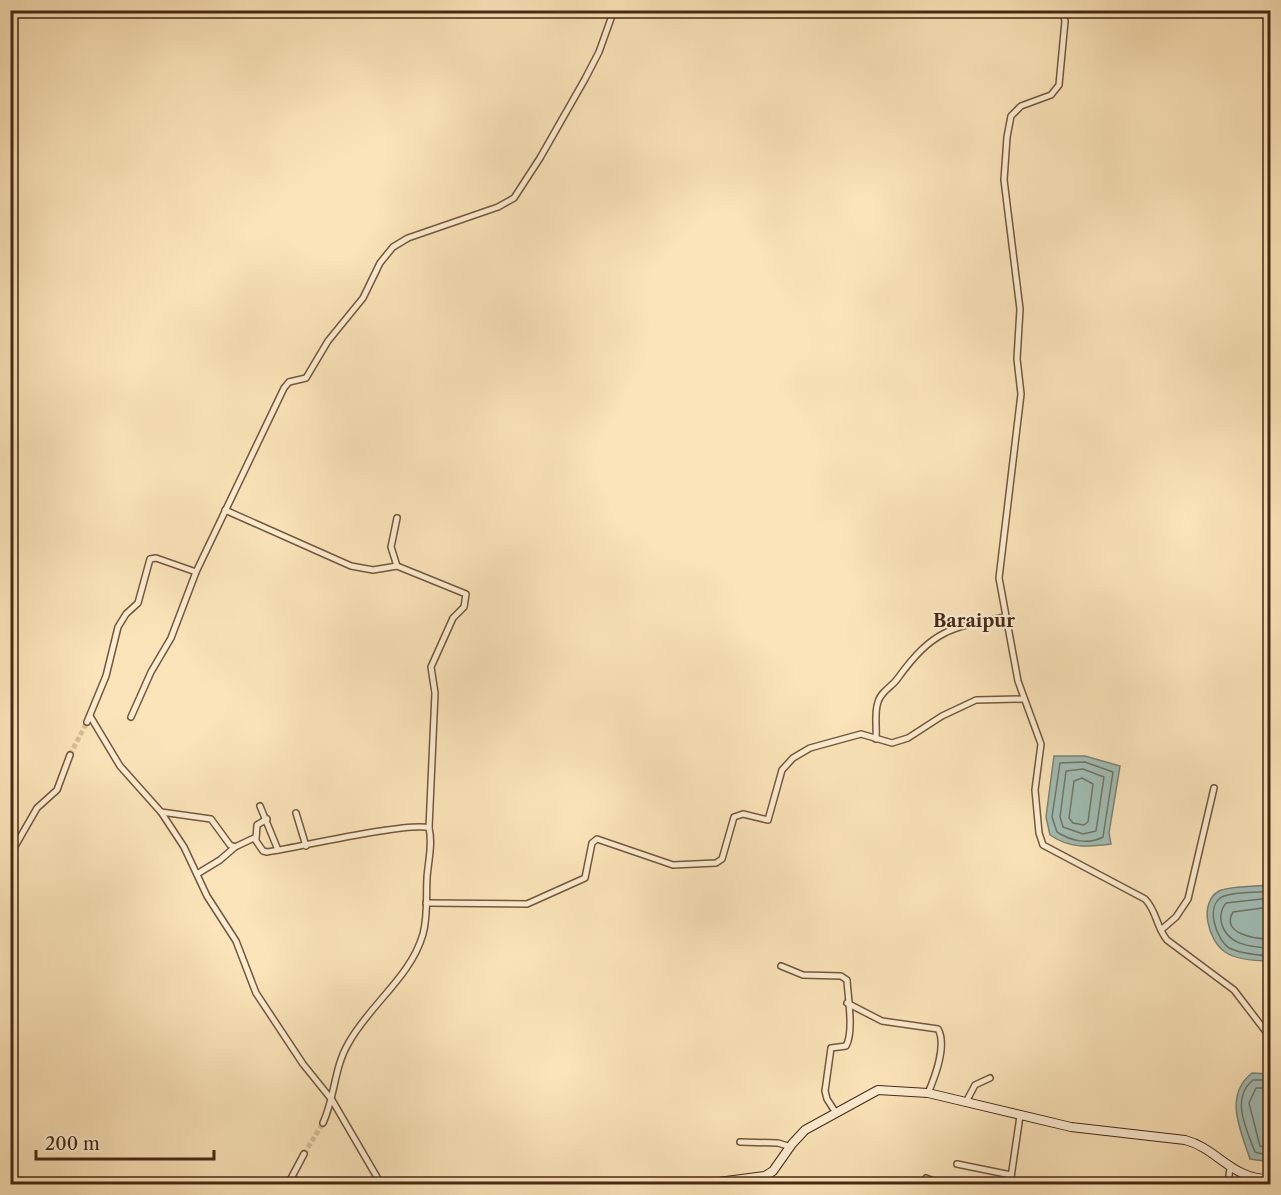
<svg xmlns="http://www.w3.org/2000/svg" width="1281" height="1195" font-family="'Libre Caslon Text',serif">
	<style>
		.water { fill: #a0beb5; stroke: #7c8275; stroke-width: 1.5 }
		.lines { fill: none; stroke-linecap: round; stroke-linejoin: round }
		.shore { stroke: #737464; stroke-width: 1.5 }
		.street-tunnel { stroke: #d7bf98; stroke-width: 5; stroke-dasharray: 5 2.5; stroke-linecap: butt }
		.street-casing { stroke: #73583d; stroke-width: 8 }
		.secondary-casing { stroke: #462914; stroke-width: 10 }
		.street { stroke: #fcedd2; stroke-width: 5 }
		.secondary { stroke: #fcedd2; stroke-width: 8 }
		.labels { text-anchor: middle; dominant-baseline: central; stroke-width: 4.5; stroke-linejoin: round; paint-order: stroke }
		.quarter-label { font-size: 18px; font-weight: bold; fill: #462914; stroke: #fcedd2 }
	</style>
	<rect width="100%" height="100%" fill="#fbe4b9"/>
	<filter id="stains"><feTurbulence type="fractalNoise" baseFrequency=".00333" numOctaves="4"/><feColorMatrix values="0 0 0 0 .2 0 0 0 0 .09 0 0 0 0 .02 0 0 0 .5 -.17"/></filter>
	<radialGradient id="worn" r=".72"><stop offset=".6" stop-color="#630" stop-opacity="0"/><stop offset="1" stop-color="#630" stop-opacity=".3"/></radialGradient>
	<g class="water">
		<path d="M 1054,756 L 1085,756 L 1120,766 L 1109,833 L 1111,844 C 1087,847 1071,849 1050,835 L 1046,817 Z"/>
		<path d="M 1270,885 L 1270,961 C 1257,961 1237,960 1225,952 C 1208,940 1198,903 1219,891 C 1228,886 1259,886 1270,885 Z"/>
		<path d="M 1252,1073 L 1270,1074 L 1270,1162 L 1250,1159 C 1241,1131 1223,1096 1252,1073 Z"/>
	</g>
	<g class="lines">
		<g class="shore">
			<path d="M 1085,762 L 1113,772 L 1103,837 C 1088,845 1071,841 1057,832 L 1052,817 L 1060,763 Z"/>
			<path d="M 1083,769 L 1104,777 L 1096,831 L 1083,834 L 1063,827 L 1060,817 L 1066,771 Z"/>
			<path d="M 1082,778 L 1093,784 L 1088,822 L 1084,825 L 1073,823 L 1069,818 L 1074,781 Z"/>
			<path d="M 1270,891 C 1257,893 1237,891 1224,896 C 1204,904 1216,939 1229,948 C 1241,954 1258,955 1270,956"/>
			<path d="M 1270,898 L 1226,903 C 1222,908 1220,914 1221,921 C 1226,945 1250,947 1270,948"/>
			<path d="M 1270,907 L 1233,912 C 1220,934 1256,939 1270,939"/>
			<path d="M 1270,1080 L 1253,1080 C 1230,1099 1247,1130 1255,1152 L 1270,1156"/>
			<path d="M 1270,1088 L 1256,1088 L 1249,1103 L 1260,1146 L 1270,1149"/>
		</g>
		<g class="street-tunnel">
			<path d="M 70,755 L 87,722"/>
			<path d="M 304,1154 L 323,1123"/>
		</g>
		<defs>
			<g id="street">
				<path d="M 1062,10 L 1065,21 L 1059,85 L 1051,95 L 1021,106 L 1011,116 L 1007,137 L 1004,180 L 1020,309 L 1017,359 L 1021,394 L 999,578 L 1018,681 L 1041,744 L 1035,790 L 1039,833 L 1043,845 L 1145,899 C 1157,911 1156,927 1167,940 L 1234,990 L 1270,1037"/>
				<path d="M 225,510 L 351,566 L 373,570 L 397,566 L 466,594 L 464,607 L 453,618 L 431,667 L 435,693 L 429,828"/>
				<path d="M 397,566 L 391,547 L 397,518"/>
				<path d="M 90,716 L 120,766 L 161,812 L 184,847 L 207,896 L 236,941 L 256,993 L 303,1064 L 332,1100 L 381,1184"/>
				<path d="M 131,717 L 151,672 L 171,638 L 196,572"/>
				<path d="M 87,722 L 106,676 L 118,627 L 126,614 L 138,603 L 150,559 L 156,558 L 196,572 L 284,388 L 289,382 L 306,378 L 328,341 L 363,298 L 380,263 L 393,247 L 408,238 L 498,207 L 514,198 L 540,158 L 585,79 L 599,52 L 614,10"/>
				<path d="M 876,739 C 877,727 874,713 878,702 C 881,691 892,687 898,678 C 932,631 950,627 1005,617"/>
				<path d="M 260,806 L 278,850"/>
				<path d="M 161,812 L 211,819 L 230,845 L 235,847 L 254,838 L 263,851 L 267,852 C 294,848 412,821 429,828 C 433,844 428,862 427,878 C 426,897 428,916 423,934 C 411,977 369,1005 348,1044 C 334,1068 335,1097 323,1123"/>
				<path d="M 296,813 L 306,846"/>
				<path d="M 256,839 L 257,825 L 267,819"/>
				<path d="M 10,855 L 37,808 L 57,790 L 70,755"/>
				<path d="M 197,874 L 220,860 L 235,847"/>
				<path d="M 426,903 L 527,904 L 585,878 L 592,843 L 597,839 L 673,865 L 716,863 L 722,859 L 734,817 L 743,814 L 768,820 L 782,770 L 793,758 L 810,748 L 861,734 L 892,743 L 908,738 L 942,716 L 976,700 L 1023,699"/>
				<path d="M 1161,930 L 1176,917 L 1188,899 L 1214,788"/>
				<path d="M 781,966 L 803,975 L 841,976 L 847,980 C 848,998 854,1032 846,1046 L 831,1048 L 825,1091 L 827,1099 L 836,1113"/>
				<path d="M 847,1003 L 882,1021 L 938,1029 C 947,1045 935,1077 928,1093"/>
				<path d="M 966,1102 L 975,1085 L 990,1078"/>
				<path d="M 740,1142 L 778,1143 L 791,1147"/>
				<path d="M 957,1164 L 1011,1175"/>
				<path d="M 926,1178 L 941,1184"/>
				<path d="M 288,1184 L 304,1154"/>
				<path d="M 1010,1184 L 1020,1116"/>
				<path d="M 1228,1184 L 1230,1168"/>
			</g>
			<path id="secondary" d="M 703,1184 L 765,1176 L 773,1171 L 792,1144 L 805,1130 L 878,1090 L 928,1093 L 1071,1127 L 1185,1140 C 1217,1148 1232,1180 1270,1179"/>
		</defs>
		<use href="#street" class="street-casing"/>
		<use href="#secondary" class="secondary-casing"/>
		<use href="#street" class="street"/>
		<use href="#secondary" class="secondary"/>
	</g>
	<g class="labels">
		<g class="quarter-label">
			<text x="974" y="621">Baraipur</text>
		</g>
	</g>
	<rect width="1281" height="1195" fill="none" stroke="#fbe4b9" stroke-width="36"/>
	<rect x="12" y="12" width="1257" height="1171" fill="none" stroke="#462914" stroke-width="3"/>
	<rect x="18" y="18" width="1245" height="1159" fill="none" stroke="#462914" stroke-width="1.5"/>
	<path d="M36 1150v9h178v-9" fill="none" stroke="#462914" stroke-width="3"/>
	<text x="45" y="1150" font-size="18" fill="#462914" stroke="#fcedd2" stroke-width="4.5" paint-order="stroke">200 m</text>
	<rect width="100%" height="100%" filter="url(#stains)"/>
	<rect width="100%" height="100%" fill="url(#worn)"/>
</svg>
